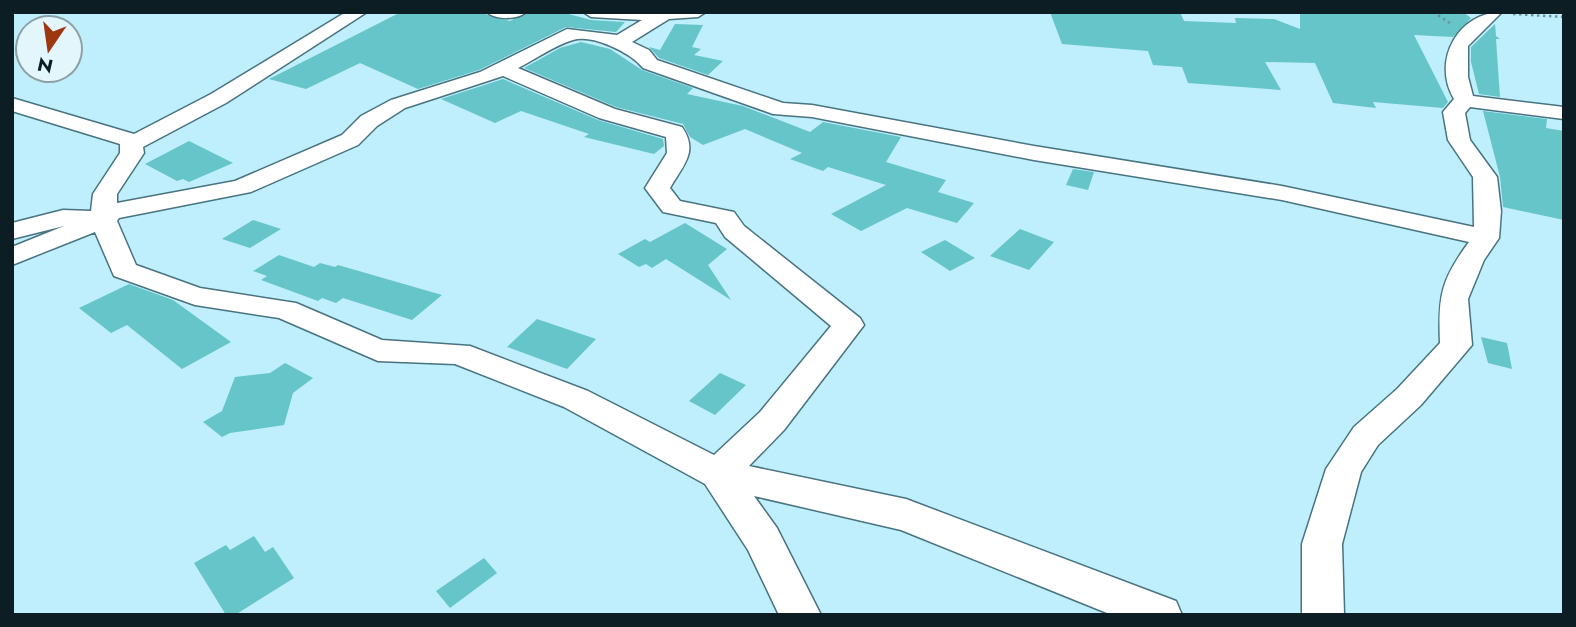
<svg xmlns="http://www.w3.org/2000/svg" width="1576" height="627" font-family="Jost,sans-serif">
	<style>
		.building { fill: #65c5c9 }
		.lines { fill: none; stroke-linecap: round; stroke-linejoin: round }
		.street-casing { stroke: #487380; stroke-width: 3 }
		.path { stroke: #70929d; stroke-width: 2.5; stroke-dasharray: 2.5 3.5; stroke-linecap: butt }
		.street { fill: #fff; fill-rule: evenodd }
	</style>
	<rect width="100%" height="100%" fill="#bfeefc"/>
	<g class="building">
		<path d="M 401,12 L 478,12 L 510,21 L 529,12 L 561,12 L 591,20 L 625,22 L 616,32 L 566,27 L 479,70 L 418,89 L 360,63 L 306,89 L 269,79 Z"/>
		<path d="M 1050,12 L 1180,12 L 1184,21 L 1236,23 L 1235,18 L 1274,19 L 1300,29 L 1300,12 L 1463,12 L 1471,18 L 1453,37 L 1414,35 L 1448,102 L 1443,108 L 1373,102 L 1376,108 L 1333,103 L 1315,63 L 1265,62 L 1281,90 L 1188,83 L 1182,67 L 1153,65 L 1148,51 L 1062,44 Z"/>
		<path d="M 675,24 L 703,25 L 692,47 L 701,49 L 694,55 L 723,61 L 708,75 L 659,58 L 649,47 L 660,50 Z"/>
		<path d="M 1495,24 L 1496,36 L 1500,39 L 1496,39 L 1500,97 L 1479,94 L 1471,62 L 1471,47 Z"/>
		<path d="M 581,42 L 610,49 L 642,70 L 693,88 L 687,94 L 743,106 L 810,132 L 823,122 L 901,137 L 886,162 L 946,180 L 938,192 L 974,203 L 957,223 L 907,208 L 861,231 L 831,214 L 886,185 L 828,167 L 823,171 L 790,159 L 802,153 L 745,129 L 703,145 L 690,137 L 683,124 L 616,107 L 524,68 L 560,48 Z"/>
		<path d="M 503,79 L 598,120 L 663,139 L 664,146 L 654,154 L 584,137 L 589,134 L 521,111 L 495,123 L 441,99 Z"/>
		<path d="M 1483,111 L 1547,119 L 1546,128 L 1564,131 L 1564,220 L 1503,207 L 1500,177 Z"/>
		<path d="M 189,141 L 233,163 L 189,182 L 183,179 L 177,181 L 145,164 Z"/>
		<path d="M 1073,169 L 1094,172 L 1088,190 L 1066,185 Z"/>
		<path d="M 253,220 L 281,229 L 250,248 L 222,239 Z"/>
		<path d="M 685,223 L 727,249 L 708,265 L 731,300 L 666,259 L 652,268 L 646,264 L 639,267 L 618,254 L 645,239 L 650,242 Z"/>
		<path d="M 1020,229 L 1054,242 L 1029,270 L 990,256 Z"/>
		<path d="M 945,240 L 975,258 L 950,271 L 921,252 Z"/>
		<path d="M 279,255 L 314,267 L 320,263 L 335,267 L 338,265 L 442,295 L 412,320 L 343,298 L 336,303 L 322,298 L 318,301 L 261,280 L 267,276 L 253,271 Z"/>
		<path d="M 129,284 L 173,300 L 231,342 L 182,369 L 127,325 L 111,333 L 79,308 Z"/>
		<path d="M 537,319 L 596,339 L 567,369 L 507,347 Z"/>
		<path d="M 1481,337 L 1507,343 L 1512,369 L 1488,363 Z"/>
		<path d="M 285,363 L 313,378 L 293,393 L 284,425 L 230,433 L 222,437 L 203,422 L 222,411 L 235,377 L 270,373 Z"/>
		<path d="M 720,373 L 746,385 L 715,415 L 689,401 Z"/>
		<path d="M 254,536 L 265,552 L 273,547 L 294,578 L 235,615 L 226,615 L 194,563 L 226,545 L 230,550 Z"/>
		<path d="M 484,558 L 497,573 L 450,608 L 436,591 Z"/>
	</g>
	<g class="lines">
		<defs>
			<g id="street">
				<path d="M 346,12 L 367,12 L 226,103 L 143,147 L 144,153 L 117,194 L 117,203 L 235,181 L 342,135 L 361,116 L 391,100 L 480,72 L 567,29 L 617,35 L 642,20 L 591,17 L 583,12 L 706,12 L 698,17 L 669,19 L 632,42 L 649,50 L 657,60 L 783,103 L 812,105 L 1034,146 L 1282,186 L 1474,227 L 1473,177 L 1448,140 L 1443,112 L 1454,99 C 1431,60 1459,12 1502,12 L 1468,46 L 1468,77 L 1473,96 L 1564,107 L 1564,119 L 1470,107 L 1465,113 L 1470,140 L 1497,177 L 1501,211 L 1499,238 L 1484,260 L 1468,299 L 1472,345 L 1421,405 L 1378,445 L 1361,472 L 1342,544 L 1344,615 L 1302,615 L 1302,544 L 1326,469 L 1354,427 L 1397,389 L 1440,343 C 1438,296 1441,280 1469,242 L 1282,200 L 1034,160 L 812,117 L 773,114 L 643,68 C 631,53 593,34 573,40 C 555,45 536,59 518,68 L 615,109 L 682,127 C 699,152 683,165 670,188 L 680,201 L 734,212 L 744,226 L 860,318 L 864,325 L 784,430 L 749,466 L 906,499 L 1176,601 L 1182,615 L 1112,615 L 901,530 L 754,496 L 777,528 L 821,615 L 779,615 L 748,550 L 705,484 L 564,407 L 455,364 L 378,361 L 279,318 L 195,305 L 114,276 L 95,232 L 12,265 L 12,247 L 64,226 L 12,239 L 12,223 L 63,210 L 91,211 L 93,194 L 120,153 L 120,144 L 12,111 L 12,98 L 134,134 L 211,94 ZM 503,76 L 599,118 L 666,137 L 667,153 L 645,188 L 663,212 L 716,223 L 725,237 L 831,326 L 760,412 L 714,455 L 588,391 L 470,346 L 382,340 L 296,303 L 200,288 L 136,265 L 117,221 L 119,218 L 251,192 L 358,145 L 377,126 L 405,108 Z"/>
				<path d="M 487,12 L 526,12 C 518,20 495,20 487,12 Z"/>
			</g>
		</defs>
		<use href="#street" class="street-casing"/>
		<g class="path">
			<path d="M 1433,12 L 1450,23"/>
			<path d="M 1513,14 L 1564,17"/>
		</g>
		<use href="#street" class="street"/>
	</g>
	<rect width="1576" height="627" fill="none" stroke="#0c1e23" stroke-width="28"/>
	<g transform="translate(49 49) rotate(193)"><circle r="33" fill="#e3f6fc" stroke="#8da0a5" stroke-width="2"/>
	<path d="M0-5L12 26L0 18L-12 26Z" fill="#9d370f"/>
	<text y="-10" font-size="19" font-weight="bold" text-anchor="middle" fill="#0c1e23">N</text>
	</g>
</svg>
